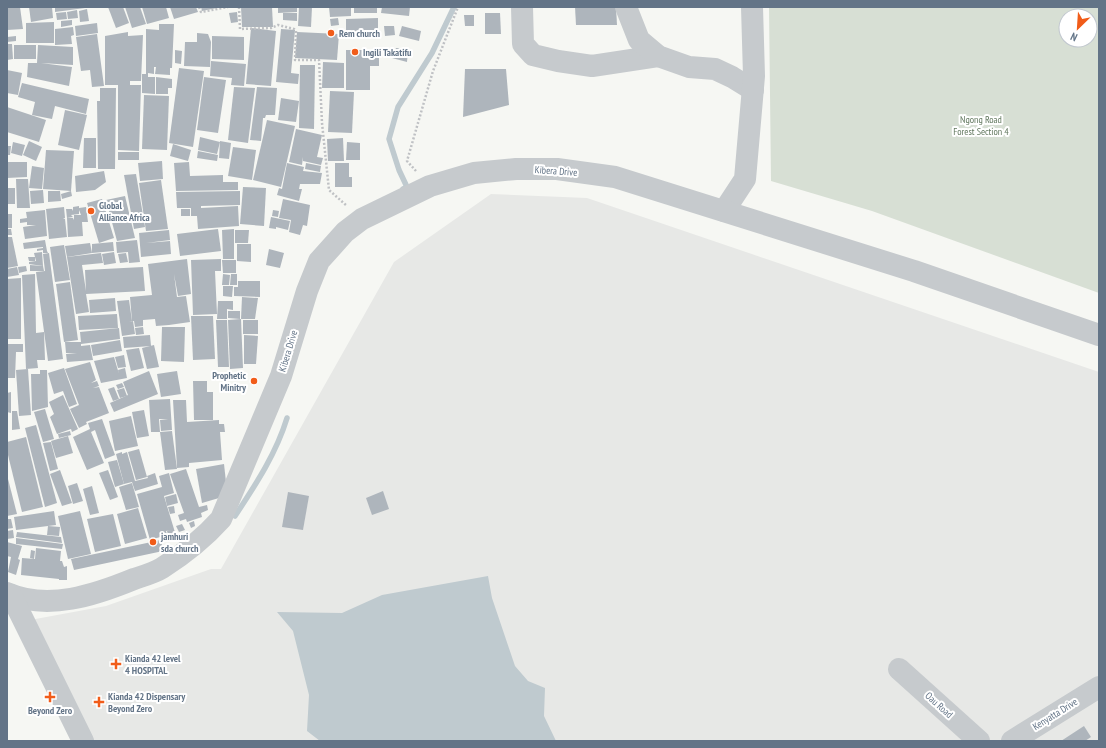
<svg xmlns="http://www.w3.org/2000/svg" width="1106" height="748" font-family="'PT Sans Narrow',sans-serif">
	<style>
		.built { fill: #e7e8e6 }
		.green { fill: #d7dfd4; fill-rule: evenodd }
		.water { fill: #bfcacf }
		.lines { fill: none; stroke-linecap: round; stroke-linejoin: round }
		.stream { stroke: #bfcacf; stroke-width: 5.5 }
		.building { fill: #aeb5bc }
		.path { stroke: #bfc1c4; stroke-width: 2.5; stroke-dasharray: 2 2; stroke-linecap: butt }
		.minor { stroke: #c6cacd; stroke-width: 22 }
		.poi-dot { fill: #f15c19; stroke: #fff; stroke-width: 1.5 }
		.labels { text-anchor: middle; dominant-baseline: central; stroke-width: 4; stroke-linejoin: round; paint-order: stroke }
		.poi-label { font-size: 10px; font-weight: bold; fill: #637487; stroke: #fff; text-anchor: start }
		.park-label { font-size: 10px; fill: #62785f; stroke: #fff }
		.street-label { font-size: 10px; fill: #637487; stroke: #fff }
	</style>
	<rect width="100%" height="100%" fill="#f6f7f3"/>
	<path class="built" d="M 491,194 L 587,198 L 1099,372 L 1099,741 L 90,741 L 30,620 L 106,606 L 211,569 L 221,569 L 394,262 Z"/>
	<path class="green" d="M 769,7 L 1099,7 L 1099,293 L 872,211 L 771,181 ZM 1066,16 L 1090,16 L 1090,40 L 1066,40 Z"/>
	<path class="water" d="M 488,576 L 492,598 L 515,666 L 528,681 L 545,688 L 544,716 L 556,741 L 320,741 L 307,731 L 309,695 L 293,631 L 277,612 L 342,613 L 382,595 Z"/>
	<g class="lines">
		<g class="stream">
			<path d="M 403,189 L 407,187 L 399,170 L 389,139 L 398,107 L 432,53 L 454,7"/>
			<path d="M 235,516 C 256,484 276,454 287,418"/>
		</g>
	</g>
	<g class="building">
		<path d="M 7,7 L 20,7 L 23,29 L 7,30 Z"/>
		<path d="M 29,7 L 52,7 L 53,18 L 31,22 Z"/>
		<path d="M 55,7 L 85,7 L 85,8 L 55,12 Z"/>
		<path d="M 108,7 L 123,7 L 129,23 L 116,28 Z"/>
		<path d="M 125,7 L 140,7 L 146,24 L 132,28 Z"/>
		<path d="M 142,7 L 166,7 L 169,18 L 147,24 Z"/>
		<path d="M 170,7 L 196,7 L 198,12 L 174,19 Z"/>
		<path d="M 201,7 L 217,7 L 217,8 L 202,11 Z"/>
		<path d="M 241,7 L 272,7 L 273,27 L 242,27 Z"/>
		<path d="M 278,7 L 297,7 L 297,12 L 278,13 Z"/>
		<path d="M 299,7 L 312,7 L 311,27 L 298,26 Z"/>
		<path d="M 329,7 L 351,7 L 351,16 L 330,17 Z"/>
		<rect x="354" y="7" width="23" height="6"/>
		<path d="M 382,7 L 410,7 L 409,16 L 381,13 Z"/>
		<path d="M 575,7 L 616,7 L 617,25 L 576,25 Z"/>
		<path d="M 87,9 L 89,21 L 80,22 L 79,11 Z"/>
		<path d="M 77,10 L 78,18 L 68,19 L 67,12 Z"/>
		<path d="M 66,12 L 67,19 L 57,20 L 56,13 Z"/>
		<path d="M 237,12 L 238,22 L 231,23 L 229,13 Z"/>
		<path d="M 283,13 L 297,13 L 297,21 L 283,20 Z"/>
		<path d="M 485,13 L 500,13 L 501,34 L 485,34 Z"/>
		<path d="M 464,15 L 474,15 L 474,26 L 465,26 Z"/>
		<path d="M 338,18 L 339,25 L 331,26 L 330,19 Z"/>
		<path d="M 378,18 L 378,38 L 346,38 L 346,19 Z"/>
		<path d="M 72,20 L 72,25 L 61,27 L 61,21 Z"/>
		<path d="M 54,22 L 54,43 L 26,43 L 26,23 Z"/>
		<path d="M 97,23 L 98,33 L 76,36 L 75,26 Z"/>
		<path d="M 159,24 L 174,24 L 172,68 L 170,68 L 170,75 L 155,74 L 156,67 L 154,67 L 154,74 L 148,73 L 148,77 L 155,77 L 155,94 L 142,93 L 142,74 L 146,74 L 146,29 L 159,30 Z"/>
		<path d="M 384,26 L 394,26 L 395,35 L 385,36 Z"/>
		<path d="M 402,26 L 421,31 L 419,41 L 399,36 Z"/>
		<path d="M 73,27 L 74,35 L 71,36 L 72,44 L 55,45 L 55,29 Z"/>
		<path d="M 251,28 L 276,31 L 271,86 L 246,84 Z"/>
		<path d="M 281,29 L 295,30 L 291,73 L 299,74 L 298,84 L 276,82 Z"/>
		<path d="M 128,32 L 128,36 L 143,35 L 141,81 L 130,81 L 130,85 L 141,85 L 139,151 L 118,150 L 118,85 L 105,85 L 105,36 Z"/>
		<path d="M 297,32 L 339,34 L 337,60 L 295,58 Z"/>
		<path d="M 197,33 L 208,34 L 211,42 L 210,67 L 184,66 L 185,42 L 197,42 Z"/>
		<path d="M 97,34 L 104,86 L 92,87 L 90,70 L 81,71 L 76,37 Z"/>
		<path d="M 16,36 L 16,41 L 7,42 L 7,37 Z"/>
		<path d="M 212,36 L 244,37 L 244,60 L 212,59 Z"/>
		<path d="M 7,44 L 12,44 L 13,59 L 7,60 Z"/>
		<rect x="14" y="45" width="22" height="14"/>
		<path d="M 38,45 L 73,47 L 73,65 L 41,63 L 72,67 L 69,86 L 27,77 L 28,63 L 37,63 Z"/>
		<path d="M 396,48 L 408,49 L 407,62 L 392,58 Z"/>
		<path d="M 175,50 L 182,51 L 181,64 L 175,63 Z"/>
		<path d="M 346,50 L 379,50 L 379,66 L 370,66 L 370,90 L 346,90 Z"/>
		<path d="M 211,61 L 246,64 L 244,86 L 231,85 L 232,78 L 210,76 Z"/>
		<path d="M 323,62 L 344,63 L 344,88 L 322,88 Z"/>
		<path d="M 300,65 L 315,65 L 314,129 L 299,128 Z"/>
		<path d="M 179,68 L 204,71 L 193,147 L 169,143 Z"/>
		<path d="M 465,69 L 506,69 L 509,105 L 463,117 Z"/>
		<path d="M 7,70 L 22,73 L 18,95 L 7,93 Z"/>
		<path d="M 156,77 L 172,79 L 172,88 L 168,88 L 168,94 L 156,94 Z"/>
		<path d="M 204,77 L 226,80 L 218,133 L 197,130 Z"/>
		<path d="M 22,83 L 89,99 L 86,114 L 55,106 L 52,119 L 32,115 L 35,102 L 18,97 Z"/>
		<path d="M 234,87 L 255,88 L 248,143 L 228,140 Z"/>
		<path d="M 257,87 L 277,88 L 275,115 L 266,115 L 265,118 L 263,118 L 261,141 L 250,140 Z"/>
		<path d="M 100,88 L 116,88 L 115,169 L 98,169 L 97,101 L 100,101 Z"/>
		<path d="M 330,91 L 354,92 L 352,133 L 328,132 Z"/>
		<path d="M 144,95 L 169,96 L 167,150 L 142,149 Z"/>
		<path d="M 281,98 L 299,101 L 296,122 L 278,120 Z"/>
		<path d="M 7,107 L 46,120 L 39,142 L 7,132 Z"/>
		<path d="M 65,110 L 87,115 L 79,150 L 58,145 Z"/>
		<path d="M 267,120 L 295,126 L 281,187 L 253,180 Z"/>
		<path d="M 296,129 L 322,135 L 317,157 L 323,158 L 321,165 L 303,161 L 303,157 L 302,165 L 289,162 Z"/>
		<path d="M 200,137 L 220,142 L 217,154 L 198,150 Z"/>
		<path d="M 84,138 L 96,138 L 96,168 L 83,168 Z"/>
		<path d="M 343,138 L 344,161 L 328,161 L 327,139 Z"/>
		<path d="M 29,141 L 42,147 L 36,161 L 23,155 Z"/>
		<path d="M 220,141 L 231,143 L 229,159 L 219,158 Z"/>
		<path d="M 13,142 L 25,145 L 22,156 L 11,153 Z"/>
		<path d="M 347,142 L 360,143 L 360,160 L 346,160 Z"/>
		<path d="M 173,144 L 191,150 L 188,161 L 170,156 Z"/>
		<path d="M 7,146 L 11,146 L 10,155 L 7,155 Z"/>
		<path d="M 233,147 L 256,150 L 252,180 L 228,176 Z"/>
		<path d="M 46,150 L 74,151 L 71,191 L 43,189 Z"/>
		<path d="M 198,151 L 218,155 L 217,161 L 197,158 Z"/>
		<rect x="118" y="152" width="21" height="8"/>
		<path d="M 162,161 L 163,179 L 140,181 L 138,163 Z"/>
		<path d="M 7,162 L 27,162 L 27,177 L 7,178 Z"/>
		<path d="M 189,162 L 190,176 L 223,175 L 223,182 L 238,182 L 238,190 L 176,191 L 174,163 Z"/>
		<path d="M 287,163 L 304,167 L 303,171 L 322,173 L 320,184 L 300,184 L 299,189 L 302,189 L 299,201 L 277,195 L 279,188 L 282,189 Z"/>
		<path d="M 306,163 L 321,166 L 320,172 L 305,169 Z"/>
		<path d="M 335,163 L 349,163 L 349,177 L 352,177 L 352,187 L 335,187 Z"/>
		<path d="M 32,166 L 44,168 L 42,189 L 29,188 Z"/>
		<path d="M 104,171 L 106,182 L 95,190 L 76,192 L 75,176 Z"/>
		<path d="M 136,174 L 145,227 L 134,229 L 124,175 Z"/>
		<path d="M 16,179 L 28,179 L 30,208 L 17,208 Z"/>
		<path d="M 161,180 L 168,229 L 146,231 L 139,183 Z"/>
		<path d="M 243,187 L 266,188 L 264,226 L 240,224 Z"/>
		<rect x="7" y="188" width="8" height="16"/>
		<path d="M 43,190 L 44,203 L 31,204 L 30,191 Z"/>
		<path d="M 48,191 L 60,191 L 61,201 L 48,202 Z"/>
		<path d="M 71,191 L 72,196 L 62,199 L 61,194 Z"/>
		<path d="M 240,191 L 240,205 L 201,206 L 201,208 L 238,206 L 239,226 L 198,229 L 197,216 L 191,216 L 191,208 L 177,208 L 176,192 Z"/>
		<path d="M 125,196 L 135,238 L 117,241 L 106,200 Z"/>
		<path d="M 102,199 L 114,238 L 99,243 L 87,203 Z"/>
		<path d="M 283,199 L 310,205 L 307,226 L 303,225 L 300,235 L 289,232 L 291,220 L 279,218 Z"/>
		<path d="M 79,206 L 79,208 L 86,207 L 88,222 L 82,222 L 83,236 L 68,237 L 67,218 L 73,218 L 74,220 L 74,215 L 81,215 L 79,210 L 79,214 L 71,215 L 73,217 L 67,218 L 66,209 L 72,209 L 73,211 L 73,207 Z"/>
		<path d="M 64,207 L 65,218 L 63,219 L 65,219 L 67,237 L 49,239 L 46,209 Z"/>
		<rect x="181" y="209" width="9" height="7"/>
		<path d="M 45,210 L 47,236 L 25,239 L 23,227 L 36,225 L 27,225 L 27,222 L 20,223 L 20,219 L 27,218 L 26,212 Z"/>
		<path d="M 273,210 L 279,211 L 278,217 L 272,216 Z"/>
		<path d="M 8,214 L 12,214 L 12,228 L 7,228 Z"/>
		<path d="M 271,217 L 290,221 L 288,230 L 276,227 L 276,229 L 269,228 Z"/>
		<path d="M 7,229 L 11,229 L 12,235 L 7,235 Z"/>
		<path d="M 218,229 L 221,251 L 180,256 L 177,234 Z"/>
		<path d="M 234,229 L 234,259 L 223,259 L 222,230 Z"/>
		<path d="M 169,230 L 170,240 L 146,243 L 170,241 L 171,254 L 141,257 L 139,233 Z"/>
		<path d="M 235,230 L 249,230 L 248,243 L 235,243 Z"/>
		<path d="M 7,237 L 12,237 L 18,266 L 7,268 Z"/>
		<path d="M 45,240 L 47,251 L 48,253 L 43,253 L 43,250 L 37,251 L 37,249 L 43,248 L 43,247 L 24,249 L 23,243 Z"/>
		<path d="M 137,240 L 140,262 L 129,263 L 128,252 L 117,253 L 116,242 Z"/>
		<path d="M 113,242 L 114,251 L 92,253 L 92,244 Z"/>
		<path d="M 90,243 L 92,253 L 67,257 L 65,246 Z"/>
		<path d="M 237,244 L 251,244 L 251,262 L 237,261 Z"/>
		<path d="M 64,245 L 70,280 L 55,282 L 50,247 Z"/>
		<path d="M 269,249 L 284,253 L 280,268 L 266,265 Z"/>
		<path d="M 42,252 L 43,266 L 29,264 L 29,262 L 36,261 L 34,253 Z"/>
		<path d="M 114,252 L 116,263 L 104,265 L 102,254 Z"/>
		<path d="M 49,253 L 63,359 L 48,361 L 36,272 L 45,271 L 43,254 Z"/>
		<path d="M 101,253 L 103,263 L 82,265 L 86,291 L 85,270 L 143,267 L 145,291 L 86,294 L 89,312 L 76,314 L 67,257 Z"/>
		<path d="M 126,253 L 128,262 L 120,263 L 118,254 Z"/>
		<path d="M 28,257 L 35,257 L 35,261 L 29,261 Z"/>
		<path d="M 187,259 L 191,294 L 178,296 L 174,274 L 177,297 L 186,296 L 190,322 L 169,325 L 167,303 L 169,325 L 156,326 L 155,319 L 143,320 L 143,326 L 135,327 L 134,321 L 132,321 L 130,297 L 152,295 L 148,264 Z"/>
		<path d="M 221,259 L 221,271 L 215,271 L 217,314 L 193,315 L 191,260 Z"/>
		<path d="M 222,260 L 236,260 L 236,273 L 223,273 Z"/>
		<path d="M 30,265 L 43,266 L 44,271 L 30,271 Z"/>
		<path d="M 26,266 L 27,271 L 19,273 L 18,267 Z"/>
		<path d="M 17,267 L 19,275 L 7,277 L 7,269 Z"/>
		<path d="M 35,274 L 36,333 L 44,332 L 45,360 L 37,360 L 38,368 L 26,369 L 22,275 Z"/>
		<path d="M 223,274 L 230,275 L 229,285 L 222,285 Z"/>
		<path d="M 231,274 L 237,274 L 237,285 L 230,285 Z"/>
		<path d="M 21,278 L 21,339 L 7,339 L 7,279 Z"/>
		<path d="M 238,281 L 260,281 L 260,297 L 234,296 L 234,287 L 238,287 Z"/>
		<path d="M 70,282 L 78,340 L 64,342 L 56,284 Z"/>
		<path d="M 223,286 L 233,286 L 232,297 L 223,296 Z"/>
		<path d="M 242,297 L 258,298 L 255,319 L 241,319 Z"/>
		<path d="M 115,298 L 116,311 L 90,313 L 89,300 Z"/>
		<path d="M 129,300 L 132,321 L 129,322 L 133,321 L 135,334 L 122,336 L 117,301 Z"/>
		<path d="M 218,301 L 233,301 L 233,310 L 227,309 L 227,319 L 217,319 Z"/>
		<path d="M 228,311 L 240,311 L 240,319 L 228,318 Z"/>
		<path d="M 117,314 L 118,328 L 79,330 L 78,316 Z"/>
		<path d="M 191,316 L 213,316 L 215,359 L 193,360 Z"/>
		<path d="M 241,319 L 243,368 L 230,369 L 228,320 Z"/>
		<path d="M 216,320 L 227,320 L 229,367 L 218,367 Z"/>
		<rect x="243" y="320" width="15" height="14"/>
		<path d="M 143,327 L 144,334 L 136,335 L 135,328 Z"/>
		<path d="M 162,327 L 185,327 L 184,362 L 161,361 Z"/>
		<path d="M 119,328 L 120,339 L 81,344 L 81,346 L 90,345 L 93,360 L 67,362 L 66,354 L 77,353 L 66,353 L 65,342 L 81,342 L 80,332 Z"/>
		<path d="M 150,335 L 151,346 L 124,348 L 123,337 Z"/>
		<path d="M 244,335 L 258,336 L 256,364 L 244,364 Z"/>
		<path d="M 120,340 L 122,351 L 93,356 L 91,345 Z"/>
		<path d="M 7,344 L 23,344 L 23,352 L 16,352 L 15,378 L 7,378 Z"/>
		<path d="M 154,345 L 159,367 L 147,369 L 142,348 Z"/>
		<path d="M 139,348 L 144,368 L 131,371 L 126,350 Z"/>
		<path d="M 124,355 L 126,367 L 118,368 L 115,357 Z"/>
		<path d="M 114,357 L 119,374 L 118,370 L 125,368 L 127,378 L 101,383 L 94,361 Z"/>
		<path d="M 90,362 L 96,380 L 91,383 L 97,381 L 99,386 L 93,388 L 99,387 L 109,413 L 86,422 L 87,424 L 79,428 L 70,409 L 79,405 L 65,369 Z"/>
		<path d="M 64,368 L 77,404 L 69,407 L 63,391 L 54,394 L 48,373 Z"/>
		<path d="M 28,369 L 31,415 L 19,416 L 16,370 Z"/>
		<path d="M 40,370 L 47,370 L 48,407 L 32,411 L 31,374 L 40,374 Z"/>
		<path d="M 149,371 L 158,394 L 114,412 L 110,403 L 128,395 L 123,382 Z"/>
		<path d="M 177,371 L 181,394 L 161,397 L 157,374 Z"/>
		<path d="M 193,381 L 207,381 L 207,392 L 213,392 L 213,420 L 194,420 Z"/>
		<path d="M 122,383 L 124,387 L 118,389 L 116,385 Z"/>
		<path d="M 114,387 L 119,399 L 113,401 L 108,389 Z"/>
		<path d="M 124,388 L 127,396 L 120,398 L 117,390 Z"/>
		<path d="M 11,392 L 11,413 L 7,412 L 7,393 Z"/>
		<path d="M 63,395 L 78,429 L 72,432 L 71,429 L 57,434 L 50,417 L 54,414 L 49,402 Z"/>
		<path d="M 170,399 L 172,430 L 161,431 L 160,420 L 168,419 L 159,419 L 160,432 L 151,432 L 149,400 Z"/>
		<path d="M 173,400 L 186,400 L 187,422 L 219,420 L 219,424 L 224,424 L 225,432 L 220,432 L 222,460 L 189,463 L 189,467 L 177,468 Z"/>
		<path d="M 45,409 L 54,439 L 43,442 L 34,412 Z"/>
		<path d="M 144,410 L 149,436 L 137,438 L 132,412 Z"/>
		<path d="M 12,411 L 17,411 L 20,429 L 12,430 Z"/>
		<path d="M 131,416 L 138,446 L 115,451 L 109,421 Z"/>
		<path d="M 102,419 L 115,455 L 105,459 L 95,430 L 91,432 L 104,463 L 87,470 L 73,437 L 90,429 L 88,423 Z"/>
		<path d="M 36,425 L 57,503 L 45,507 L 25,428 Z"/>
		<path d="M 70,431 L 71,435 L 59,438 L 58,434 Z"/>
		<path d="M 172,431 L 177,469 L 165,470 L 160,432 Z"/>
		<path d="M 68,436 L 73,453 L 56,458 L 51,441 Z"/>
		<path d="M 26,437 L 43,507 L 22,512 L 7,451 L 7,442 Z"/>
		<path d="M 51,442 L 58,469 L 50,471 L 43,443 Z"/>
		<path d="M 139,449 L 147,477 L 136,480 L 128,452 Z"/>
		<path d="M 122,452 L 122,454 L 127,452 L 135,481 L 148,478 L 147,476 L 155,473 L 158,484 L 135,491 L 132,482 L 124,484 L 116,454 Z"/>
		<path d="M 117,460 L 124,484 L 115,487 L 108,462 Z"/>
		<path d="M 224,464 L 226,482 L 219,498 L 202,503 L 196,469 Z"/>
		<path d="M 186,469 L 199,507 L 207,505 L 208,510 L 201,513 L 202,517 L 187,522 L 186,519 L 180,521 L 178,515 L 184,513 L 170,474 Z"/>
		<path d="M 60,470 L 72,503 L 62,506 L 50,474 Z"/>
		<path d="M 108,470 L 118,497 L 110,500 L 99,473 Z"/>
		<path d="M 169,473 L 174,493 L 164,496 L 177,539 L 170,542 L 167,531 L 171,530 L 166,531 L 167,535 L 150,540 L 137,494 L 162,487 L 159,476 Z"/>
		<path d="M 7,475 L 17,514 L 7,516 Z"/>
		<path d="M 77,483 L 83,501 L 73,504 L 68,486 Z"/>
		<path d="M 132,483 L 139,507 L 126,510 L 119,487 Z"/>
		<path d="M 92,486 L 99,513 L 90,515 L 83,489 Z"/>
		<path d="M 383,491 L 389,509 L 372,515 L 366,498 Z"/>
		<path d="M 288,492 L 309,496 L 303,530 L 282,527 Z"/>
		<path d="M 176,494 L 178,503 L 167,506 L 165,497 Z"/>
		<path d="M 174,506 L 175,513 L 170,514 L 168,507 Z"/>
		<path d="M 138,508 L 147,538 L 125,544 L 117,514 Z"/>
		<path d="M 54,511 L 56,525 L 16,530 L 14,517 Z"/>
		<path d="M 80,511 L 91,554 L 68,559 L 58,516 Z"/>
		<path d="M 113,514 L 121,546 L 95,552 L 87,519 Z"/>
		<path d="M 7,519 L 11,519 L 13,528 L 7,529 Z"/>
		<path d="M 194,521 L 195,526 L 191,528 L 189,523 Z"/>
		<path d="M 182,524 L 185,530 L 179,532 L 176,526 Z"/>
		<path d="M 48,526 L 60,527 L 59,536 L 47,535 Z"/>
		<path d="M 13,530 L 14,538 L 7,539 L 7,531 Z"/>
		<path d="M 17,532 L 61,537 L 62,543 L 16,537 Z"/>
		<path d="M 16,538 L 63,544 L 62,549 L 16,544 Z"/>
		<path d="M 161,540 L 163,551 L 74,570 L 71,559 Z"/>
		<path d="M 7,542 L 22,546 L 18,559 L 20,560 L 16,575 L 8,572 L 11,557 L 7,556 Z"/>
		<path d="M 36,548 L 61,551 L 60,561 L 62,561 L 64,567 L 67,566 L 67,580 L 59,580 L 59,571 L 59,579 L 21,575 L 22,558 L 35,559 Z"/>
		<path d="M 31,550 L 35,551 L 34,559 L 30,558 Z"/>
		<path d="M 1084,726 L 1091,737 L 1085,741 L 1061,741 Z"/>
	</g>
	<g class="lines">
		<g class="path">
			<path d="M 199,7 L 201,12 L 228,7"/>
			<path d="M 239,7 L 240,29 L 271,28 L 278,25 L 294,29 L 296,31 L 295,60 L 319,60 L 322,123 L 329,190 L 347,206"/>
			<path d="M 416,171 L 407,161 L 433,71 L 458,7"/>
		</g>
		<g class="minor">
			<path d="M 522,7 L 523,44 L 533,55 L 558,61 L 592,66 L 658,56"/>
			<path d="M 626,7 L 639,40 L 658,56 L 689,67 L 715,69 L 732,77 L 753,90"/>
			<path d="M 724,211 L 745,179 L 754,76 L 752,7"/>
			<path d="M 7,593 C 48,611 95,595 134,579 C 143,576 154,573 162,568 C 184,554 204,538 221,519 L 281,376 L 307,291 L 319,261 L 345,232 L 362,219 L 430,186 L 474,173 L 516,169 L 557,169 L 615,177 L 914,271 L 1099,335"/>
			<path d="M 7,597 L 11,595 L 83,741"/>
			<path d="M 899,669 L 979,741"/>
			<path d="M 1012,741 L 1099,687"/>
		</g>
	</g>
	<g class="poi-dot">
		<circle cx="331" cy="33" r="4"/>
		<circle cx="355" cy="52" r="4"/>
		<circle cx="91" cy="211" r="4"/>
		<circle cx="254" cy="381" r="4"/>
		<circle cx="153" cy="542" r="4"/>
		<path d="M114 658h4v4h4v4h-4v4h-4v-4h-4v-4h4z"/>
		<path d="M48 691h4v4h4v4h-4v4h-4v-4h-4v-4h4z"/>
		<path d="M97 696h4v4h4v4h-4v4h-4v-4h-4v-4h4z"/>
	</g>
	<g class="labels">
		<g class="poi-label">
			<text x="339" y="33">Rem church</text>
			<text x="363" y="52">Ingili Takatifu</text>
			<text x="99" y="205">Global<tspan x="99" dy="12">Alliance Africa</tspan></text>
			<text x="246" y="375" text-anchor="end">Prophetic<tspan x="246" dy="12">Minitry</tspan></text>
			<text x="161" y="536">jamhuri<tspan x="161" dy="12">sda church</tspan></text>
			<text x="125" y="658">Kianda 42 level<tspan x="125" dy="12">4 HOSPITAL</tspan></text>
			<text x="108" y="696">Kianda 42 Dispensary<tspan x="108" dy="12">Beyond Zero</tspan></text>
			<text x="50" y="710" text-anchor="middle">Beyond Zero</text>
		</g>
		<g class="park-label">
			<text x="981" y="119">Ngong Road<tspan x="981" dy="12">Forest Section 4</tspan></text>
		</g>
		<g class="street-label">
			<text transform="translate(556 171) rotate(4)">Kibera Drive</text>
			<text transform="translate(288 351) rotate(-73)">Kibera Drive</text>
			<text transform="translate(939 705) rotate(42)">Oau Road</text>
			<text transform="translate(1055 714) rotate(-32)">Kenyatta Drive</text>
		</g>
	</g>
	<rect width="1106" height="748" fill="none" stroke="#637487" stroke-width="16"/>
	<g transform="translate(1078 28) rotate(205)"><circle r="19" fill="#ffffff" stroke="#c1c7cf"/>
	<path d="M0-3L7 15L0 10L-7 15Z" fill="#f15c19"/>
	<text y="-6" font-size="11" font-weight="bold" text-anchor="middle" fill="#637487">N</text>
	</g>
</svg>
